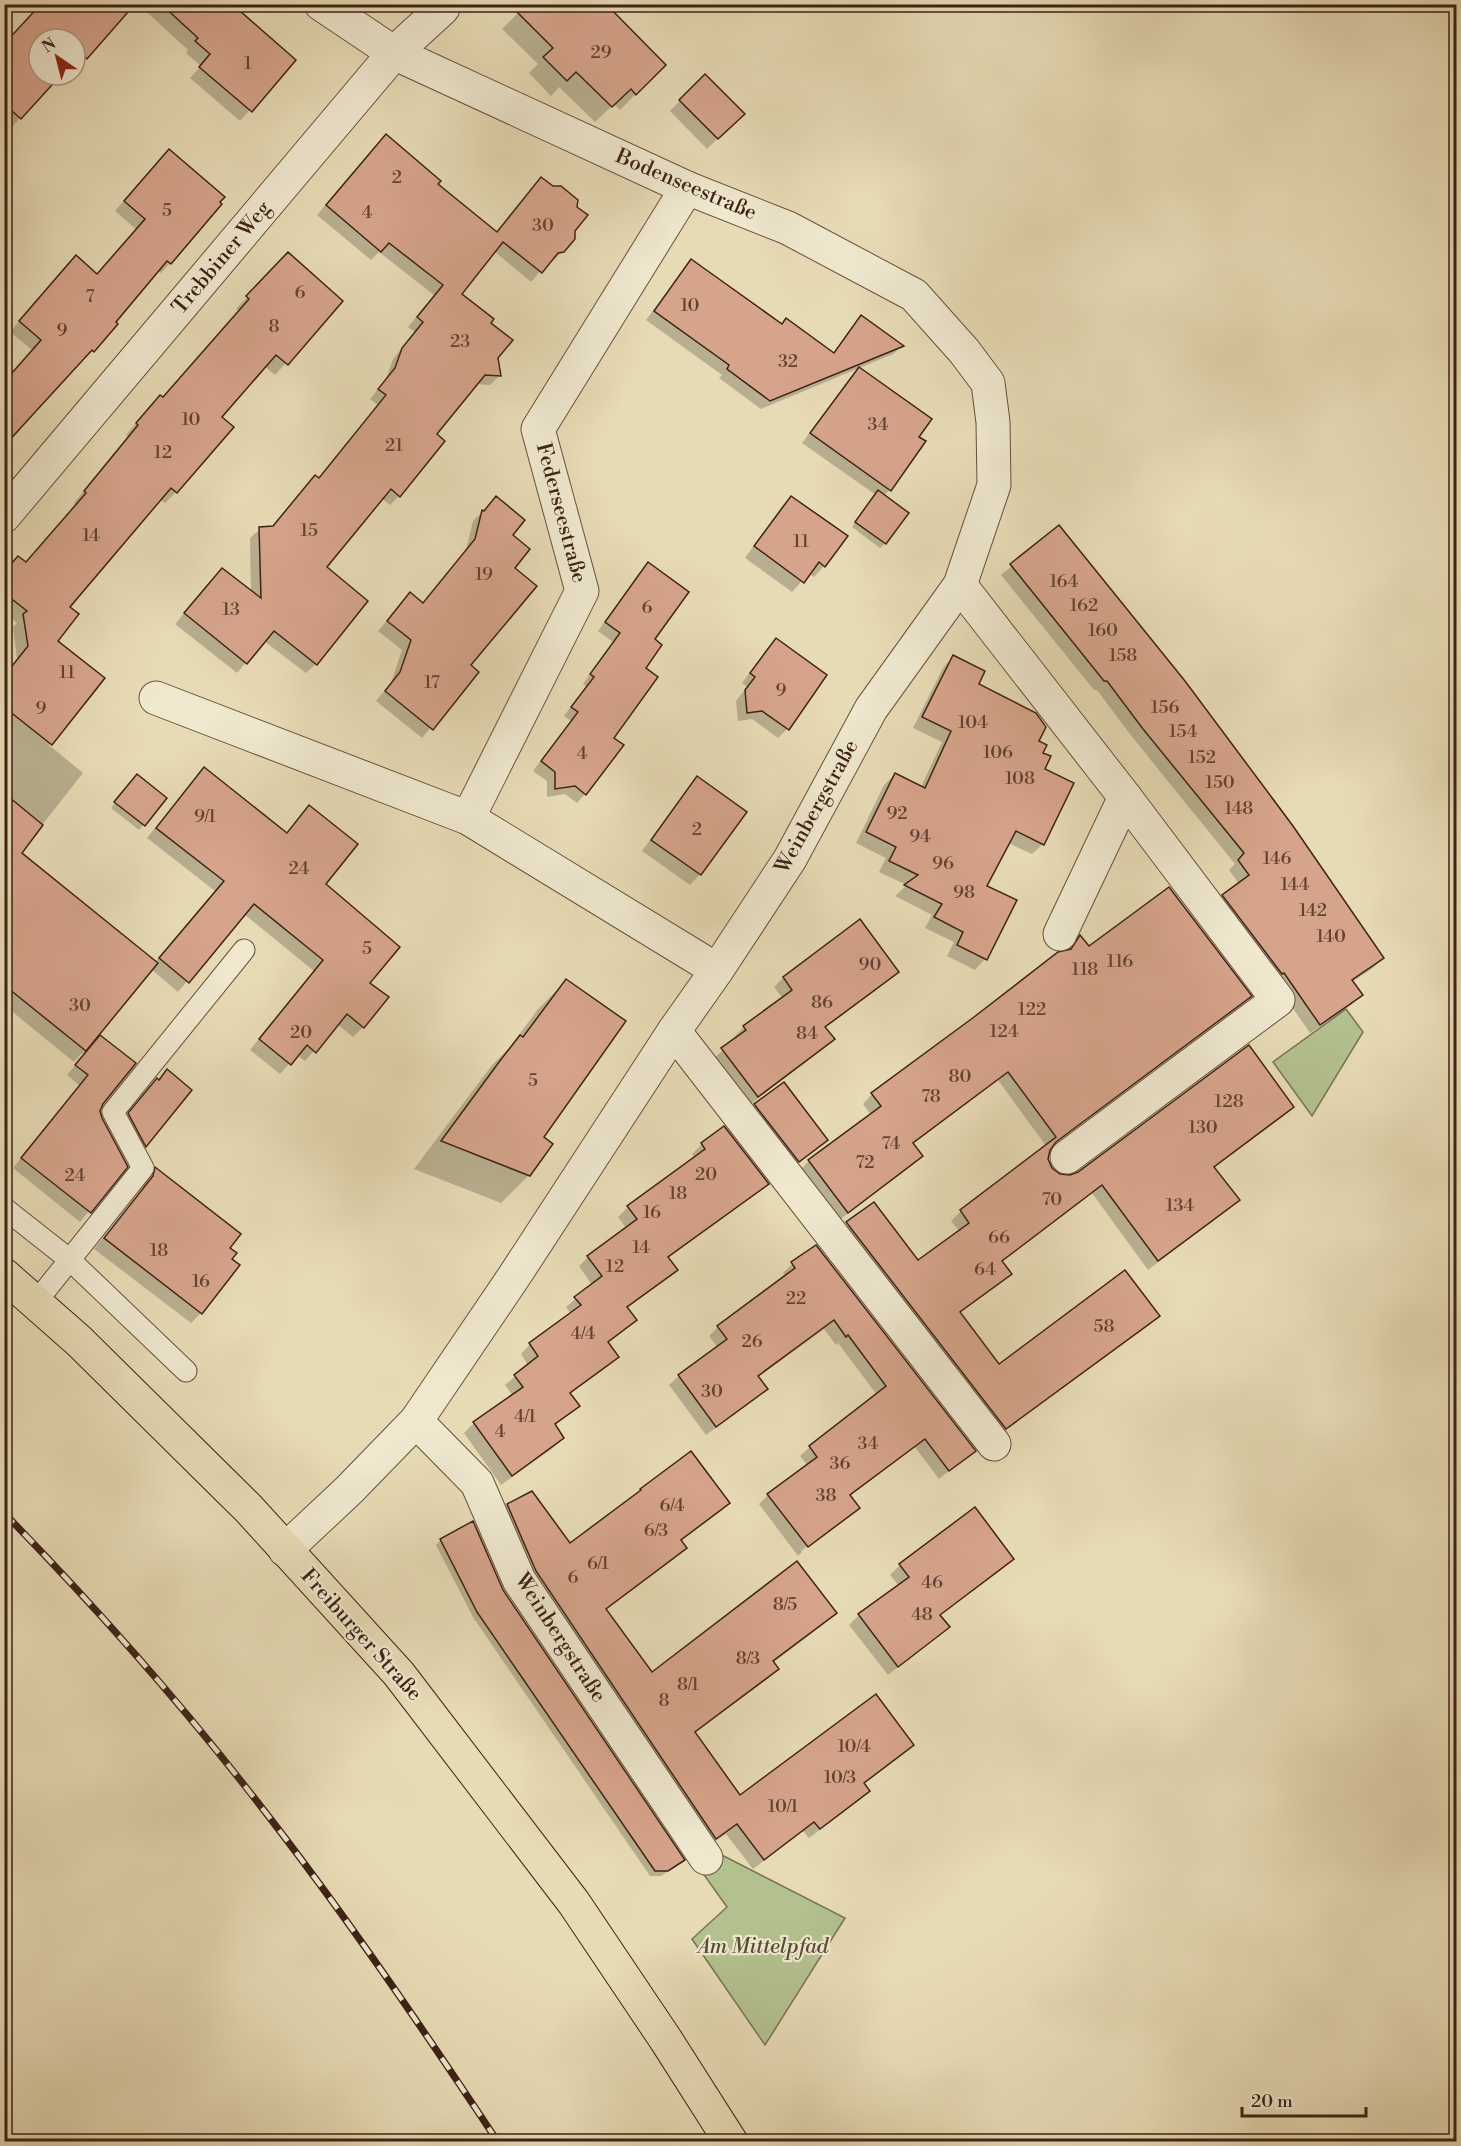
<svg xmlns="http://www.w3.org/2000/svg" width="1461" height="2146" font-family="'Libre Bodoni',serif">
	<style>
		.green { fill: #b3c18f; stroke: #787252; stroke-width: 1.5 }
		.shadow { fill: #0003 }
		.building { fill: #d6a48b; stroke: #3d2215; stroke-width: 1.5 }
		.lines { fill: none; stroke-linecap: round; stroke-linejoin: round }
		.service-casing { stroke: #68503d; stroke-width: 23 }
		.minor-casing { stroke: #68503d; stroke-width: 35 }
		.primary-casing { stroke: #3d2215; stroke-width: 35 }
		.service { stroke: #efe8cf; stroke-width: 21 }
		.minor { stroke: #efe8cf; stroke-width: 33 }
		.primary { stroke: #e7dbb5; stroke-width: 33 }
		.rail-casing { stroke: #3d2215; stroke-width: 7 }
		.rail { stroke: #efe8cf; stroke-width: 4.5; stroke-dasharray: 14; stroke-linecap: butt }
		.labels { text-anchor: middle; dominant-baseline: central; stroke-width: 4.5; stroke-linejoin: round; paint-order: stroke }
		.number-label { font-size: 18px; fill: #634232 }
		.street-label { font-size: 21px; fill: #3d2215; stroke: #efe8cf }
		.park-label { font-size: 21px; font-style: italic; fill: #5a4a34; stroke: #efe8cf }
	</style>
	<rect width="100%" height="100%" fill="#e7dbb5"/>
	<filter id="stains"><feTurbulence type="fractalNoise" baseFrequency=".00333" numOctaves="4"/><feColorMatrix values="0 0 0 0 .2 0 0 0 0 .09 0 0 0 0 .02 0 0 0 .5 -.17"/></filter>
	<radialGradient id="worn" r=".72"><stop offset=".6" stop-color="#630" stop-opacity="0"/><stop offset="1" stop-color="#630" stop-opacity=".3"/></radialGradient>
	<g class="green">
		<path d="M 1346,1009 L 1363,1032 L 1312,1116 L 1273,1062 Z"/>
		<path d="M 714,1851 L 845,1918 L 765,2045 L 692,1939 L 727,1907 L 697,1865 Z"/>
	</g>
	<g class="shadow">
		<path d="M 133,4 L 76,68 L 75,39 L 39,39 L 39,75 L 59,75 L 4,136 L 4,45 Z"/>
		<path d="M 138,4 L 210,4 L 294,60 L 240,121 L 190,78 L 201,66 L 186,53 L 188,50 Z"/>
		<path d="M 519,12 L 664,65 L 620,110 L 614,104 L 595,122 L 559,87 L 551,96 L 529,73 L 538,64 L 502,29 Z"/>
		<path d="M 705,76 L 742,114 L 707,149 L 670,111 Z"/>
		<path d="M 376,146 L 436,185 L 496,233 L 541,179 L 574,231 L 563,251 L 553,261 L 549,261 L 531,282 L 494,251 L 460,294 L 489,323 L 500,375 L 490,385 L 476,384 L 435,435 L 399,496 L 390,505 L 381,498 L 324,567 L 316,664 L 306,673 L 264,641 L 237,673 L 175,624 L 213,579 L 251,593 L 250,538 L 260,529 L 272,528 L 306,486 L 315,477 L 318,479 L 378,405 L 370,399 L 386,379 L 393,359 L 415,332 L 408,327 L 434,295 L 379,252 L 371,260 L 317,215 Z"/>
		<path d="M 160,160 L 220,204 L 170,263 L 161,273 L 158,271 L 93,351 L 83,360 L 82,359 L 24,423 L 25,424 L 10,442 L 12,444 L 4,452 L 4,383 L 32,350 L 10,332 L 66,267 L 97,275 L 137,230 L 115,211 Z"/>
		<path d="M 691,261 L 782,325 L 833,354 L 862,317 L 902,346 L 893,354 L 761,409 L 719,378 L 722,375 L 646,320 L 683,270 Z"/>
		<path d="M 277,266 L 341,301 L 275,375 L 264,366 L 220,417 L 231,427 L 176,492 L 165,503 L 160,499 L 68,607 L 56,642 L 103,678 L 49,745 L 83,773 L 20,853 L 155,962 L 215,891 L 147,838 L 194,779 L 204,769 L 285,834 L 309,807 L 324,885 L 368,983 L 363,1027 L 353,1037 L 337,1024 L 305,1061 L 297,1055 L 280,1074 L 250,1050 L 314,971 L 244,914 L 178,992 L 151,969 L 92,1042 L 102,1103 L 99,1111 L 100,1119 L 126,1166 L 80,1222 L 13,1168 L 79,1085 L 67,1075 L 84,1055 L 82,1053 L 74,1062 L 4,1005 L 4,675 L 17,659 L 13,627 L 17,623 L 4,613 L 4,572 L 25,564 L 76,505 L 74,503 L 128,437 L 126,435 L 149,408 L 163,399 L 239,311 L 236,309 Z"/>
		<path d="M 859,369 L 917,437 L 890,490 L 883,496 L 885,543 L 880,548 L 852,527 L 876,495 L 802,443 L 850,378 Z"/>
		<path d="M 496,498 L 511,535 L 513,568 L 469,666 L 477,672 L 422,738 L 376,701 L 391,683 L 402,650 L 378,631 L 410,594 L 422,604 L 466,550 L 473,521 Z"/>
		<path d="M 791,498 L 824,566 L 814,577 L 809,573 L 792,592 L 745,558 L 781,508 Z"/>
		<path d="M 1059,527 L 1383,958 L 1373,968 L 1352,982 L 1361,995 L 1351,1005 L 1310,1033 L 1274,981 L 1213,905 L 1239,884 L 1229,870 L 1235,864 L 1133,738 L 1097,690 L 1094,690 L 1001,575 Z"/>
		<path d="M 648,564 L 644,668 L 585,794 L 577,803 L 565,794 L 547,797 L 547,781 L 533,771 L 571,721 L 564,716 L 586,686 L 583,684 L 613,642 L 598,631 L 639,573 Z"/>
		<path d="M 776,640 L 815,691 L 787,729 L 778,738 L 752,719 L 738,721 L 736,701 L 747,687 L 742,683 L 767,649 Z"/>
		<path d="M 953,657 L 977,684 L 1037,741 L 1041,753 L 1043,770 L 1043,844 L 1032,854 L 1008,843 L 985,886 L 985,959 L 975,970 L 947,956 L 954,942 L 925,928 L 932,915 L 895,896 L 907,885 L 879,872 L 886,858 L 856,843 L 884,785 L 895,774 L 921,787 L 942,742 L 913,728 L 943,668 Z"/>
		<path d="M 698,778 L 700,874 L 690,885 L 642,851 L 687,789 Z"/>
		<path d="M 132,781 L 165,798 L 139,830 L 111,808 Z"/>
		<path d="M 860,921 L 897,971 L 888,981 L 825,1028 L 833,1039 L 823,1049 L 748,1106 L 713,1059 L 736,1039 L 734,1037 L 744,1027 L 783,999 L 774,987 L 783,978 Z"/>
		<path d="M 1080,937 L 1089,948 L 1250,996 L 1240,1005 L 1050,1147 L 1047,1159 L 1050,1169 L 1060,1176 L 1070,1177 L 1292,1107 L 1282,1116 L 1213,1168 L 1238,1200 L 1228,1210 L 1148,1270 L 1092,1193 L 1001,1262 L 1010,1274 L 1000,1283 L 959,1313 L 998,1366 L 1158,1316 L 1149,1325 L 996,1437 L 838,1233 L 874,1204 L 918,1262 L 960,1232 L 951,1221 L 961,1211 L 1046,1146 L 998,1080 L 912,1144 L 921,1156 L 911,1166 L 838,1221 L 800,1170 L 809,1161 L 871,1115 L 863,1104 L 872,1094 L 1068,951 Z"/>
		<path d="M 566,981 L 542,1137 L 529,1175 L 501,1203 L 414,1169 L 492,1065 L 510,1047 L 538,1009 Z"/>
		<path d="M 152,1085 L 190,1090 L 141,1150 L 124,1119 Z"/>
		<path d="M 755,1105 L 821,1145 L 793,1166 L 750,1110 Z"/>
		<path d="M 702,1144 L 767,1184 L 757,1193 L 668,1258 L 676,1269 L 666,1279 L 626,1309 L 635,1320 L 607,1343 L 617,1357 L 607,1367 L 569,1394 L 578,1406 L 554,1426 L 562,1438 L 553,1448 L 501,1485 L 464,1433 L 474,1423 L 513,1396 L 505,1385 L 528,1365 L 521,1354 L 530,1344 L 571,1314 L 566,1307 L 592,1285 L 579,1266 L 588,1257 L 627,1229 L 618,1217 L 628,1207 L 695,1158 L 692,1154 Z"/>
		<path d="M 155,1169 L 228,1248 L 201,1313 L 191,1323 L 94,1249 L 143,1188 L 145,1179 Z"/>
		<path d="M 792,1264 L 974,1451 L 939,1479 L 915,1447 L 849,1496 L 850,1513 L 801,1551 L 802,1552 L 798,1556 L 759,1504 L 768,1495 L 808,1466 L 800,1456 L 810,1447 L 877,1395 L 838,1343 L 836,1345 L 824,1329 L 757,1378 L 766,1389 L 756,1399 L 706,1435 L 669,1385 L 679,1376 L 718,1348 L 709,1336 L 718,1327 L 786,1277 L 783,1273 Z"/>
		<path d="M 531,1493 L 570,1545 L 728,1503 L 718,1513 L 680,1541 L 685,1548 L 675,1558 L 605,1610 L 652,1674 L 835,1612 L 825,1623 L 773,1663 L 777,1669 L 767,1679 L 694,1733 L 740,1798 L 912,1745 L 902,1755 L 863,1784 L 868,1791 L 858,1801 L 809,1838 L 803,1831 L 753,1869 L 726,1834 L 705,1848 L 497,1515 L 507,1505 Z"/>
		<path d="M 472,1524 L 502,1591 L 678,1864 L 661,1876 L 650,1876 L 473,1617 L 436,1545 L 441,1540 Z"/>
		<path d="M 1012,1559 L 1002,1569 L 939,1616 L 948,1627 L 888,1675 L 849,1625 L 859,1615 L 899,1586 L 890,1575 L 900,1565 Z"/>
	</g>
	<g class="building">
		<path d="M 41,4 L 135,4 L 87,59 L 81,53 L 75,59 L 75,39 L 39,39 L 39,75 L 61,75 L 21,119 L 4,104 L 4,44 Z"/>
		<path d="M 161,4 L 232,4 L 296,60 L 252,112 L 199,67 L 210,54 L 195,41 L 198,38 Z"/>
		<path d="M 509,4 L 606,4 L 666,65 L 636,95 L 631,89 L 612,107 L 576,72 L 567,81 L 543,57 L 553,48 Z"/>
		<path d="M 705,74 L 745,114 L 718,139 L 679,100 Z"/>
		<path d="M 386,134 L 441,181 L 438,184 L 497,232 L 541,177 L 553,186 L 561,186 L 578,200 L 577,207 L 588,215 L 575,231 L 575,239 L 564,252 L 558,253 L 542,273 L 503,242 L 462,294 L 494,319 L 491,323 L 513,340 L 498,358 L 501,376 L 485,375 L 437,434 L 445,441 L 400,497 L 391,489 L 327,567 L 368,601 L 317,665 L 274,631 L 247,664 L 184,613 L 222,568 L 261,598 L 259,527 L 273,526 L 315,475 L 319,478 L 386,395 L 378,389 L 395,368 L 402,348 L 423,322 L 417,317 L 443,285 L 389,243 L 381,252 L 326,205 Z"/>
		<path d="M 169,149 L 225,197 L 220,202 L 222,204 L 171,264 L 167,261 L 116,322 L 118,324 L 94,352 L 92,350 L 4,446 L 4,382 L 41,340 L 19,321 L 76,255 L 97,274 L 145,219 L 124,201 Z"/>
		<path d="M 288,252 L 343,301 L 288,365 L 276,355 L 222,417 L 234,427 L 177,493 L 171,488 L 70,607 L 79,614 L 58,641 L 105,678 L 52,745 L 4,707 L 4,676 L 28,646 L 23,614 L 27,611 L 4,593 L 4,572 L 18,556 L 26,562 L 86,493 L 84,491 L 138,425 L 136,423 L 160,395 L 163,397 L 249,299 L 246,296 Z"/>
		<path d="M 691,259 L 782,324 L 786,318 L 834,353 L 861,315 L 904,346 L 770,401 L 727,369 L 729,365 L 654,311 Z"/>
		<path d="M 859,367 L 932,419 L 919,437 L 926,441 L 891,491 L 810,433 Z"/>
		<path d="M 878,490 L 909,513 L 886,544 L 855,522 Z"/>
		<path d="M 496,496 L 525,520 L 513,535 L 530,549 L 515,568 L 537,586 L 471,665 L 479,672 L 433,730 L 385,691 L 400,672 L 411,640 L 387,621 L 410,592 L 423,603 L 475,539 L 482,510 L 484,511 Z"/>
		<path d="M 791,496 L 848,536 L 825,567 L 819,562 L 804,583 L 754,546 Z"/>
		<path d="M 1059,525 L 1185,681 L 1293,826 L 1384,958 L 1352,980 L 1363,995 L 1320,1025 L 1284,973 L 1282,974 L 1222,895 L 1249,875 L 1238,860 L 1244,853 L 1143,729 L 1107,681 L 1104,681 L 1010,564 Z"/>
		<path d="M 648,562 L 689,592 L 655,639 L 662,645 L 646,668 L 658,677 L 614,738 L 624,745 L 586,795 L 575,786 L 555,789 L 555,772 L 541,761 L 578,712 L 571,707 L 594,677 L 590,674 L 620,633 L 605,622 Z"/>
		<path d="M 776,638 L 827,675 L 789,730 L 762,711 L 747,713 L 745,690 L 755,677 L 750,673 Z"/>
		<path d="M 953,655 L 985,671 L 979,684 L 1036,713 L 1046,727 L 1039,741 L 1047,745 L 1043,753 L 1051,756 L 1045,769 L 1074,783 L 1044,845 L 1016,831 L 987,886 L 1017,900 L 987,960 L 957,945 L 963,932 L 934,917 L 942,904 L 904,885 L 918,875 L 889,861 L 896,847 L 866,832 L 895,773 L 925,788 L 951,731 L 922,717 Z"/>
		<path d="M 204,767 L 287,833 L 309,805 L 358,844 L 326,884 L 400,947 L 370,983 L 389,997 L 364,1028 L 347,1014 L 316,1053 L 307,1045 L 291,1065 L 259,1039 L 323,960 L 254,904 L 189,983 L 159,958 L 224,881 L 156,828 Z"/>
		<path d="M 137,774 L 167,798 L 145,826 L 114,802 Z"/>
		<path d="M 697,776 L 747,812 L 701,875 L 651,840 Z"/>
		<path d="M 4,793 L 43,825 L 22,853 L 158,963 L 86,1051 L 4,985 Z"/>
		<path d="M 1169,887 L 1252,996 L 1056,1142 L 1050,1150 L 1048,1159 L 1052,1168 L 1060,1174 L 1070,1175 L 1078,1172 L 1249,1045 L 1294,1107 L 1214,1167 L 1240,1200 L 1158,1261 L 1102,1185 L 1002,1261 L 1012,1274 L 960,1312 L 999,1364 L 1125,1270 L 1160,1316 L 1006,1429 L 846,1222 L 874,1202 L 918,1260 L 969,1223 L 960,1210 L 1056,1137 L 1008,1072 L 913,1143 L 923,1156 L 848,1213 L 808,1160 L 881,1106 L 871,1093 L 974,1017 L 1058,952 L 1071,949 L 1080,935 L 1089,946 Z"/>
		<path d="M 860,919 L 899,972 L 825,1027 L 835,1039 L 758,1097 L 721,1048 L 746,1030 L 743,1026 L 792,990 L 783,977 Z"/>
		<path d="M 566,979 L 626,1021 L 544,1137 L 553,1144 L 530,1176 L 441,1141 L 499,1062 L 520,1035 L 523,1037 Z"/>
		<path d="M 100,1035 L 136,1063 L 103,1104 L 100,1111 L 102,1118 L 128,1167 L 91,1213 L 21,1158 L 88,1075 L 75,1065 Z"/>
		<path d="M 167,1069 L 192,1090 L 146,1147 L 128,1113 L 157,1078 L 159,1080 Z"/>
		<path d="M 784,1082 L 828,1140 L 799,1162 L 754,1104 Z"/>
		<path d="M 724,1126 L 769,1184 L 668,1257 L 678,1270 L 627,1307 L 637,1320 L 608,1342 L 619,1357 L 570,1393 L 580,1406 L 555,1424 L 564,1438 L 512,1476 L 473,1422 L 523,1387 L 514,1375 L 538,1356 L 529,1343 L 581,1305 L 574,1297 L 602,1276 L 587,1256 L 637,1219 L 627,1206 L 705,1149 L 701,1143 Z"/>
		<path d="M 155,1167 L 241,1234 L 230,1248 L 237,1253 L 232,1259 L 240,1265 L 202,1314 L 104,1238 L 153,1176 Z"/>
		<path d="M 816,1245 L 976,1451 L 949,1471 L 925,1439 L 850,1495 L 860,1508 L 808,1547 L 767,1494 L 817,1457 L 809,1446 L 886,1386 L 848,1335 L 846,1337 L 834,1320 L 758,1376 L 768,1389 L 716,1427 L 678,1375 L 727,1339 L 717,1326 L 795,1268 L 791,1262 Z"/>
		<path d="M 691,1451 L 730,1503 L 681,1540 L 687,1548 L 606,1609 L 652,1672 L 797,1561 L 837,1613 L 773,1661 L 779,1669 L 695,1732 L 740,1795 L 876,1694 L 914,1745 L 864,1783 L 870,1791 L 820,1829 L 814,1822 L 764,1860 L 737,1824 L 716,1839 L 536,1571 L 507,1504 L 532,1491 L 570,1543 L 641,1490 L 640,1489 Z"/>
		<path d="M 975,1507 L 1014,1559 L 940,1615 L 950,1627 L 898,1667 L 858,1614 L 909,1577 L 899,1564 Z"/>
		<path d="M 473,1521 L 503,1590 L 685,1860 L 668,1871 L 655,1871 L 477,1612 L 440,1539 Z"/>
	</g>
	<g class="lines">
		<defs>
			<g id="service">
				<path d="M 4,1208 L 70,1260 L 186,1371"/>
				<path d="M 36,1302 L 143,1168 L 113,1112 L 244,950"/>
			</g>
			<g id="minor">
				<path d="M 4,516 L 394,53 L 443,8 L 444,4"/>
				<path d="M 960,585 L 1125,797 L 1278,1000 L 1067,1157"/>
				<path d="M 156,698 L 468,818 L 717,970"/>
				<path d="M 468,818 L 582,591 L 538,429 L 687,188"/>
				<path d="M 1060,934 L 1125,797"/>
				<path d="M 674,1031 L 994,1444"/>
				<path d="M 416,1421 L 477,1483 L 519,1580 L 706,1858"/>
				<path d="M 285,1550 L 349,1490 L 416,1421 L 513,1278 L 674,1031 L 717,970 L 790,859 L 871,709 L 960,585 L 994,485 L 993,422 L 988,383 L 964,351 L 914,295 L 788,228 L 687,188 L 394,53 L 321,4"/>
			</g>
			<path id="primary" d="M 4,1275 L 79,1341 L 249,1509 L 399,1674 L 574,1903 L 666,2040 L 731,2142"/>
		</defs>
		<use href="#service" class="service-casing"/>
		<use href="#minor" class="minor-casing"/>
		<use href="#primary" class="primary-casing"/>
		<use href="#service" class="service"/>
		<use href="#minor" class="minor"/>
		<use href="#primary" class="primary"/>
		<defs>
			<path id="rail" d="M 4,1513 C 94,1605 180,1702 259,1804 C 344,1913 421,2026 498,2142"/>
		</defs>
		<use href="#rail" class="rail-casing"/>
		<use href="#rail" class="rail"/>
	</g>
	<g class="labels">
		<g class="number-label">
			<text x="601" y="52">29</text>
			<text x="248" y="63">1</text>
			<text x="397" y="177">2</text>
			<text x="167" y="210">5</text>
			<text x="367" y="212">4</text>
			<text x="543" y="225">30</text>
			<text x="300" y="292">6</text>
			<text x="90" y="296">7</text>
			<text x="690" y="305">10</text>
			<text x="274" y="326">8</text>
			<text x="62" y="330">9</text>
			<text x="460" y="341">23</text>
			<text x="788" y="361">32</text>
			<text x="191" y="419">10</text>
			<text x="878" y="424">34</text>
			<text x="394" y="445">21</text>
			<text x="163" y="452">12</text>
			<text x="309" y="530">15</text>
			<text x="91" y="535">14</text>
			<text x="801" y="541">11</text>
			<text x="484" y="574">19</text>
			<text x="1064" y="581">164</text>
			<text x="1084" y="605">162</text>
			<text x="647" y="607">6</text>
			<text x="231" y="609">13</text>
			<text x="1103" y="630">160</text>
			<text x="1123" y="655">158</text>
			<text x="67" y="672">11</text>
			<text x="432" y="682">17</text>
			<text x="781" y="690">9</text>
			<text x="1165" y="707">156</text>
			<text x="41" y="708">9</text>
			<text x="973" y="722">104</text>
			<text x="1183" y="731">154</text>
			<text x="998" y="752">106</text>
			<text x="582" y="753">4</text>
			<text x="1202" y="757">152</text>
			<text x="1020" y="778">108</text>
			<text x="1220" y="782">150</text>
			<text x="1239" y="808">148</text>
			<text x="897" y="813">92</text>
			<text x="205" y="816">9/1</text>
			<text x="697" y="829">2</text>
			<text x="920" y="836">94</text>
			<text x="1277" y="858">146</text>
			<text x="943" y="863">96</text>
			<text x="299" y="868">24</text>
			<text x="1295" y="884">144</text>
			<text x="964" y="892">98</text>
			<text x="1313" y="910">142</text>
			<text x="1331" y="936">140</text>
			<text x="367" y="948">5</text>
			<text x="1120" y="961">116</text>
			<text x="870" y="964">90</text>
			<text x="1085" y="969">118</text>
			<text x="822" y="1002">86</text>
			<text x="80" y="1005">30</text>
			<text x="1032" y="1009">122</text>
			<text x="1004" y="1031">124</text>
			<text x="301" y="1032">20</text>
			<text x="807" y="1033">84</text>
			<text x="960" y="1076">80</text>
			<text x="533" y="1080">5</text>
			<text x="931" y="1096">78</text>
			<text x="1229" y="1101">128</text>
			<text x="1203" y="1127">130</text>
			<text x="891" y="1143">74</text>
			<text x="865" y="1162">72</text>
			<text x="706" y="1174">20</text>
			<text x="75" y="1175">24</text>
			<text x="678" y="1193">18</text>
			<text x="1052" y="1199">70</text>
			<text x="1180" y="1205">134</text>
			<text x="652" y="1212">16</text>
			<text x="999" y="1237">66</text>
			<text x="641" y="1247">14</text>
			<text x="159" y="1250">18</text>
			<text x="615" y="1266">12</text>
			<text x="985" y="1269">64</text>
			<text x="201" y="1281">16</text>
			<text x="796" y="1298">22</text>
			<text x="1104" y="1326">58</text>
			<text x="583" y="1333">4/4</text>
			<text x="752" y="1341">26</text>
			<text x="712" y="1391">30</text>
			<text x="525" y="1416">4/1</text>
			<text x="500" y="1431">4</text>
			<text x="868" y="1443">34</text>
			<text x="840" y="1463">36</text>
			<text x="826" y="1495">38</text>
			<text x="672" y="1505">6/4</text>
			<text x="656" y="1530">6/3</text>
			<text x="598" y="1563">6/1</text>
			<text x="573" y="1577">6</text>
			<text x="932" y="1582">46</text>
			<text x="785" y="1604">8/5</text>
			<text x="922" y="1614">48</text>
			<text x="748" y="1658">8/3</text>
			<text x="688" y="1684">8/1</text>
			<text x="664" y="1700">8</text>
			<text x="854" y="1746">10/4</text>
			<text x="840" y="1777">10/3</text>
			<text x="783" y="1806">10/1</text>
		</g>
		<g class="street-label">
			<text transform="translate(686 185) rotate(23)">Bodenseestraße</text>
			<text transform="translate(222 258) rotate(-50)">Trebbiner Weg</text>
			<text transform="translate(561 513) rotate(75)">Federseestraße</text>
			<text transform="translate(817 807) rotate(-61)">Weinbergstraße</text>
			<text transform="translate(361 1635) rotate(48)">Freiburger Straße</text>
			<text transform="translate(560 1638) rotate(57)">Weinbergstraße</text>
		</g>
		<g class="park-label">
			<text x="763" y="1947">Am Mittelpfad</text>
		</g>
	</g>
	<rect width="1461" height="2146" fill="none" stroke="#e7dbb5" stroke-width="24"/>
	<rect x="6" y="6" width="1449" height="2134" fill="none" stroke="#3d2215" stroke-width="3"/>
	<rect x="12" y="12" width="1437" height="2122" fill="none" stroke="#3d2215" stroke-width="1.5"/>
	<g transform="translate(57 57) rotate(325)"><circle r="28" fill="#efe8cf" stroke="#a89985" stroke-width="1.5"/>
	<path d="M0-4.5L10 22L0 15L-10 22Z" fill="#8f2418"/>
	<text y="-9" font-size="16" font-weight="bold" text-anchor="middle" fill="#3d2215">N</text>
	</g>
	<path d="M1242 2107v9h124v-9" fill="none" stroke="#3d2215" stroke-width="3"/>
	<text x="1251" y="2107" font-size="18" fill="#3d2215" stroke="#efe8cf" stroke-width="4.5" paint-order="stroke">20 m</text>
	<rect width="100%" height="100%" filter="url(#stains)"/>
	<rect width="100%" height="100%" fill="url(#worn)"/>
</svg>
